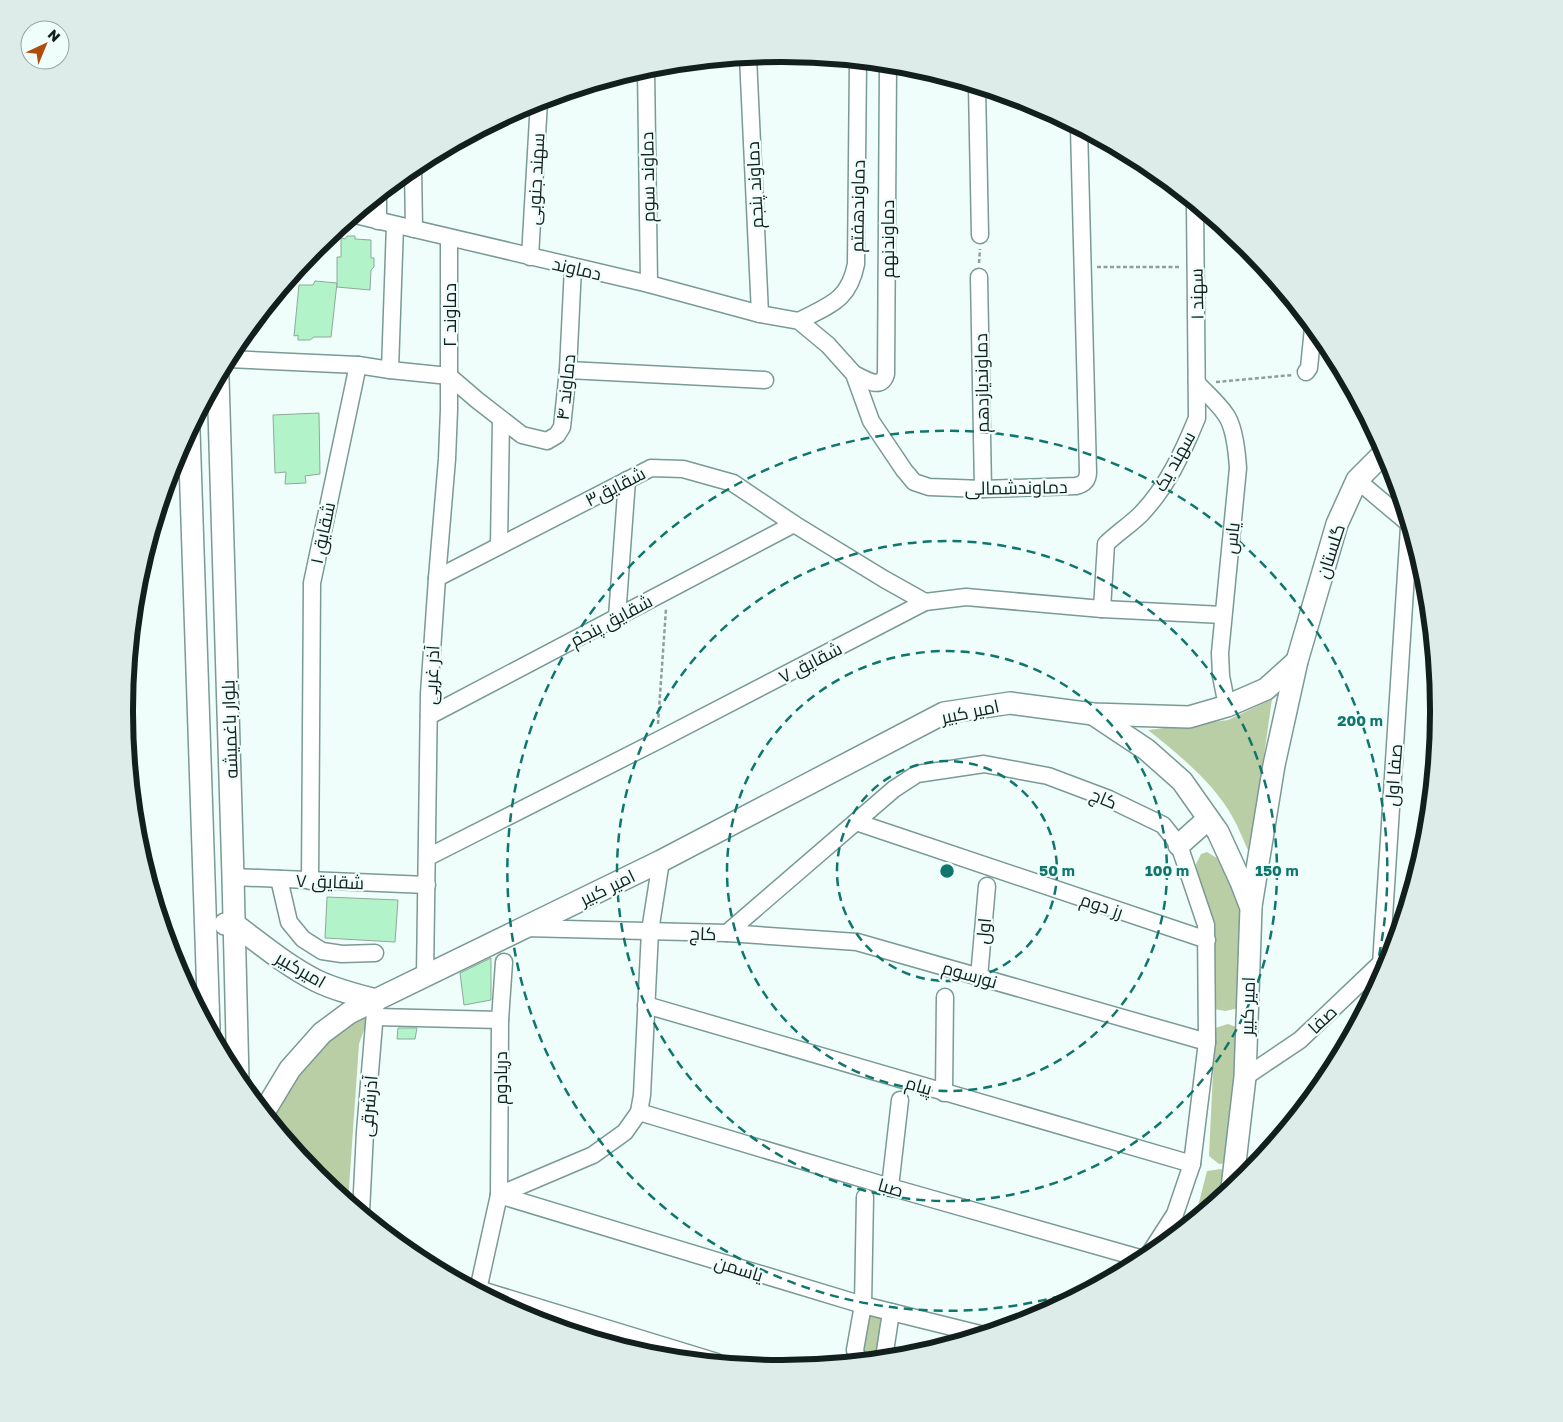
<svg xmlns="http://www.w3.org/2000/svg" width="1563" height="1422" font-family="'Golos Text',Cairo,sans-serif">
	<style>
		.green { fill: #bacea5 }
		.building { fill: #b2f3ca; stroke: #8fa998 }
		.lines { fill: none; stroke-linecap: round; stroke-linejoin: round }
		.minor-casing { stroke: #799a95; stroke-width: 19 }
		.major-casing { stroke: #799a95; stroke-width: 24 }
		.path { stroke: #909e9b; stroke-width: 2.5; stroke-dasharray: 4 2.5; stroke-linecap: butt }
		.minor { stroke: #fff; stroke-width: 16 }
		.major { stroke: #fff; stroke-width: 21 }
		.ring { fill: none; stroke: #0f766e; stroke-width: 2.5; stroke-dasharray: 9 6 }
		.labels { text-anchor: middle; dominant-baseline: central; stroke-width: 4.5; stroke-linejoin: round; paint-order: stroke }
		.street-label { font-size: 18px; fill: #121f1d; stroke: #effefb }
		.rim { fill: none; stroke: #121f1d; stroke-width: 6 }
		.centre { fill: #0f766e; stroke: #effefb; stroke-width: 2.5 }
		.ring-label { font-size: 15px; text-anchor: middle; font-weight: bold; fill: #0f766e; stroke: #effefb; stroke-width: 4.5; stroke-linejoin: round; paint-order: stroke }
	</style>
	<rect width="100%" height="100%" fill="#effefb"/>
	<g class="green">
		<path d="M 1272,699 L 1250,855 C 1244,842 1239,828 1232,816 C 1213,782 1178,754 1148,730 L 1228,720 Z"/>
		<path d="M 1207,852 L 1217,858 L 1226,866 L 1245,913 L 1239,1008 L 1225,1011 L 1214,1009 L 1215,925 L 1198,878 L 1196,864 L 1201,854 Z"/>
		<path d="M 369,1016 L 359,1044 L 348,1202 L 317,1176 L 271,1120 L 283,1091 L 322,1043 L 345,1025 Z"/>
		<path d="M 1228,1024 L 1239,1028 L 1228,1163 L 1219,1164 L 1209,1156 L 1215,1028 Z"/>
		<path d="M 1221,1169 L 1229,1173 L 1227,1191 L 1195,1218 L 1207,1171 Z"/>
		<path d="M 866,1310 L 887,1315 L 878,1359 L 861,1360 Z"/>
	</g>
	<g class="building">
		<path d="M 347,236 L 355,236 L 355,239 L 371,240 L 371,258 L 374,258 L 374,267 L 371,270 L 370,290 L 337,287 L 337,257 L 341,257 L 341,238 L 345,239 Z"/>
		<path d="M 315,281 L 337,283 L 331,337 L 314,337 L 310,340 L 298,340 L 298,335 L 294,336 L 299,285 L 313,285 Z"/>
		<path d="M 319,413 L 320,474 L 305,476 L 306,483 L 285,484 L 286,472 L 275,473 L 273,415 Z"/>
		<path d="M 327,897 L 398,900 L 395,942 L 325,938 Z"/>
		<path d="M 491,958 L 491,1000 L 464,1005 L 460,973 Z"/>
		<path d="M 398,1028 L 417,1028 L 415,1039 L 397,1039 Z"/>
	</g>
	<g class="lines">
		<defs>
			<g id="minor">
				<path d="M 748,57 L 760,314"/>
				<path d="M 646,69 L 649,284"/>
				<path d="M 977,87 L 980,235"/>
				<path d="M 413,167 L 414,229"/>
				<path d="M 378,196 L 378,221"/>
				<path d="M 355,215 L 649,284 L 760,314 L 799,321 L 828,345 L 854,374 L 871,421 L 904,470 L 914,482 L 929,487 L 983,489 L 1076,486 C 1084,484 1088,480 1088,472 L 1079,128"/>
				<path d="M 530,257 L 539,101"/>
				<path d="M 979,277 L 983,489"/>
				<path d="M 799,321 C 829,305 849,301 856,264 L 858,61"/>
				<path d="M 228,359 L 358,365"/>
				<path d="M 390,370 L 449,376"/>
				<path d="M 568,370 L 765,380"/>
				<path d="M 1306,372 L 1309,368 L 1313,328"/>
				<path d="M 854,374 C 865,379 881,391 886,374 L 888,64"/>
				<path d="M 449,376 L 477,400 L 522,435 L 547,441 L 557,435 L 562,427 L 568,370 L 573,267"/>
				<path d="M 1197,383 C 1206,393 1218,403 1226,415 C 1235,428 1237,453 1238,468 L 1220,653 L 1221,676 L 1227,706"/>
				<path d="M 1357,480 L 1408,523"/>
				<path d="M 499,545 L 501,419"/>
				<path d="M 437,578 L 651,468 L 683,469 L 733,483 L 794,524 L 884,579 L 925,602"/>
				<path d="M 1102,609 L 1106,544 C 1117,533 1130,525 1141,514 C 1167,487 1183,452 1197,418 L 1195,204"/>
				<path d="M 617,617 L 627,480"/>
				<path d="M 429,716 L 794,524"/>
				<path d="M 856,822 L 1207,940"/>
				<path d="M 428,857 L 657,741 L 925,602 L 966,597 L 1102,609 L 1223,615"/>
				<path d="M 233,877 L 427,885"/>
				<path d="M 279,879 L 289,922 L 303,939 L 322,951 L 342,954 L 375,953"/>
				<path d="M 310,881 L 312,583 L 358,365 L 390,370 L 395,225"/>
				<path d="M 524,928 L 727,933 L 857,942 L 1207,1042"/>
				<path d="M 727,933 L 894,789 L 917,774 L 984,764 L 1048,776 L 1109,799 L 1163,825 L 1179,845 L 1206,925 L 1207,1042 L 1192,1164 L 1175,1214 L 1148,1256"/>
				<path d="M 425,976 L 429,694 L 437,578 L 447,459 L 449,410 L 449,238"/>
				<path d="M 979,977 L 987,886"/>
				<path d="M 1380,980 L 1409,527"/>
				<path d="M 646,1005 L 1192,1164"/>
				<path d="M 376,1017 L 500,1020"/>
				<path d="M 1245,1077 L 1300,1040 L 1384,960"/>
				<path d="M 944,1093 L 945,997"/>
				<path d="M 639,1112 L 890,1187 L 1143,1259"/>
				<path d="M 890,1187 L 900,1100"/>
				<path d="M 499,1195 L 863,1305 L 980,1334"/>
				<path d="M 499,1195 L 593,1155 L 625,1132 L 639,1112 L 642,1095 L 650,931 L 661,861"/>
				<path d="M 361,1212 L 365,1132 L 376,1000"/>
				<path d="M 478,1289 L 717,1362"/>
				<path d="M 478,1290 L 499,1195 L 500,1020 L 504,962"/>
				<path d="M 884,1358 L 891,1312"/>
				<path d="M 858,1361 L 855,1350 L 863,1305 L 865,1197"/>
			</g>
			<g id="major">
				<path d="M 218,378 L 233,877 L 238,1080"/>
				<path d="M 189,431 L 209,1028"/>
				<path d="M 1093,714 L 1147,750 L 1182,781 L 1218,832 L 1241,882 L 1251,908 L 1245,1077 L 1232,1188"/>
				<path d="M 1179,845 L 1208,819"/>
				<path d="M 1251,906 L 1274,765 L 1297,661 L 1337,524 L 1357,480 L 1385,452"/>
				<path d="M 225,924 L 234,924 C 261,944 287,966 317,981 C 336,990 356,995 376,1000"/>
				<path d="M 264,1112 L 290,1069 L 322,1033 L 349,1013 L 661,861 L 944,713 L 1010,703 L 1093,714 L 1189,717 L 1227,706 L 1266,689 L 1297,661"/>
			</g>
		</defs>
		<use href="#minor" class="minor-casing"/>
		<use href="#major" class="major-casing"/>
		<g class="path">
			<path d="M 979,263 L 980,249"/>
			<path d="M 1097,267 L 1181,267"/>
			<path d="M 1216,382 L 1293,375"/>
			<path d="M 658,724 L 666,609"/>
			<path d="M 456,1279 L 466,1279"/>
		</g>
		<use href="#minor" class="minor"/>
		<use href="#major" class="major"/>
	</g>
	<g class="ring">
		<circle cx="947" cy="871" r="110"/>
		<circle cx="947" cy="871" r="220"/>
		<circle cx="947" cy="871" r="330"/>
		<path d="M1090 1287A440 440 0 1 1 1367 1003"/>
	</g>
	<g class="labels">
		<g class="street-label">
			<text transform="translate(647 177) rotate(-91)">دماوند سوم</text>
			<text transform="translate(535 179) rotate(-87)">سهند جنوبی</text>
			<text transform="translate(754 185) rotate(-93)">دماوند پنجم</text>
			<text transform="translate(857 206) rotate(-89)">دماوندهفتم</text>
			<text transform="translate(887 239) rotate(-90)">دماوندنهم</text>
			<text transform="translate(577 268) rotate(13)">دماوند</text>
			<text transform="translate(1196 294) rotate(-91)">سهند ۱</text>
			<text transform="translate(449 315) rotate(-90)">دماوند ۲</text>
			<text transform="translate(981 383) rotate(-91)">دماوندیازدهم</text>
			<text transform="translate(565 387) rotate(-84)">دماوند ۴</text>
			<text transform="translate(1174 461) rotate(-61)">سهند یک</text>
			<text transform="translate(615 486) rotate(-27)">شقایق۳</text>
			<text transform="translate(1016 487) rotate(-1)">دماوندشمالی</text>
			<text transform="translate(322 533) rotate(-78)">شقایق ۱</text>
			<text transform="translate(1231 538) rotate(-84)">یاس</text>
			<text transform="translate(1330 551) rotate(-72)">گلستان</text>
			<text transform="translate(611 620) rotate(-28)">شقایق پنجم</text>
			<text transform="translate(810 662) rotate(-27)">شقایق ۷</text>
			<text transform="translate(431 675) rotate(-87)">آذر غربی</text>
			<text transform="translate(970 711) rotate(-12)">امیر کبیر</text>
			<text transform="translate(229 729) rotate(-92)">بلوار باغمیشه</text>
			<text transform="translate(1393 775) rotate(-86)">صفا اول</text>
			<text transform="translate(1104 798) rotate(23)">کاج</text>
			<text transform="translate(330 881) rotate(2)">شقایق ۷</text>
			<text transform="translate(607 887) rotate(-26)">امیر کبیر</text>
			<text transform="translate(1102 905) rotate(19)">رز دوم</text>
			<text transform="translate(983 931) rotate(-85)">اول</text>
			<text transform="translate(703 933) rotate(2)">کاج</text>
			<text transform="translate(301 969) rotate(30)">امیرکبیر</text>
			<text transform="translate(970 974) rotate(16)">نورسوم</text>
			<text transform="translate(1247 1006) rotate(-88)">امیر کبیر</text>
			<text transform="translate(1322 1019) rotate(-43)">صفا</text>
			<text transform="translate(500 1078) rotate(-90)">دریادوم</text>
			<text transform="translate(919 1085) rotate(16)">پیام</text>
			<text transform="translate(368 1106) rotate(-85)">آذرشرقی</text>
			<text transform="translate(891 1187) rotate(16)">صبا</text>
			<text transform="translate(739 1268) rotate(17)">یاسمن</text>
		</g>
	</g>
	<path d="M0 0H1563V1422H0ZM781 62H782A648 648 0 0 1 1430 710V712A648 648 0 0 1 782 1360H781A648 648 0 0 1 133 712V710A648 648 0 0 1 781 62Z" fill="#ddece9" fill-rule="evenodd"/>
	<path class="rim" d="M781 62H782A648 648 0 0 1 1430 710V712A648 648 0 0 1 782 1360H781A648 648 0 0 1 133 712V710A648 648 0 0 1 781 62Z"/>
	<circle cx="947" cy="871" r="8" class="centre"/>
	<g class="ring-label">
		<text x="1360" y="726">200 m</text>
		<text x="1057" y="876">50 m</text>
		<text x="1167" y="876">100 m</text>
		<text x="1277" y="876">150 m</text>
	</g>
	<g transform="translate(45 45) rotate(44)"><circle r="24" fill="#effefb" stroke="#97a5a2"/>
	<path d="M0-4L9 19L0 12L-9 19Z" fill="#af4d0c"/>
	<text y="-8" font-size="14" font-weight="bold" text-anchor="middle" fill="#121f1d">N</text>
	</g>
</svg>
